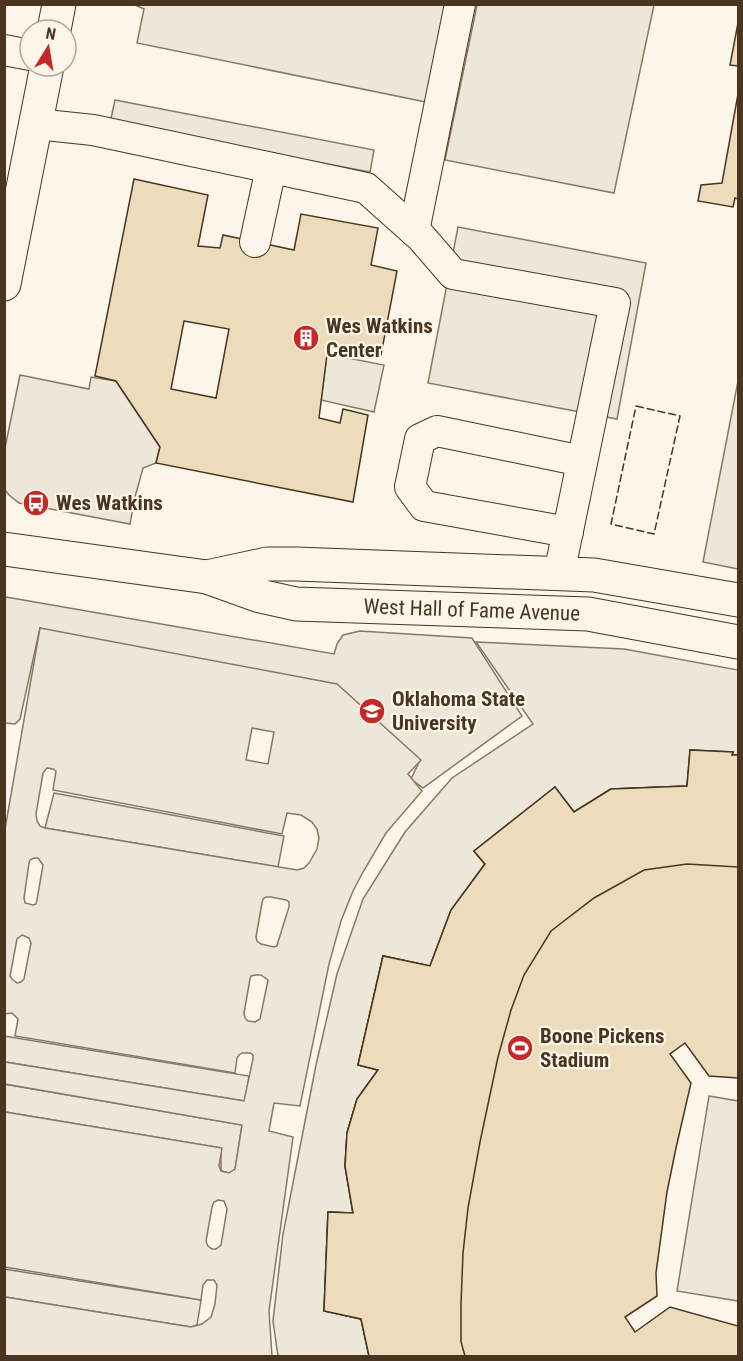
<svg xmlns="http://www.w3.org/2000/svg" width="743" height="1361" font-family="'Roboto Condensed',sans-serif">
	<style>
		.green { fill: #ede6d9; stroke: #887966; stroke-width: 1.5 }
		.parking { fill: #ede7d9; stroke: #887966; stroke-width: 1.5; fill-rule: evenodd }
		.building { fill: #ecdcbc; stroke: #4a3520; stroke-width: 1.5; fill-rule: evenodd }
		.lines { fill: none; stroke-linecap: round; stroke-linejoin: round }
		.minor-casing { stroke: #4a3520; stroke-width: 32 }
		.major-casing { stroke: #4a3520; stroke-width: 35 }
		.minor { stroke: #fbf6e9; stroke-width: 30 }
		.major { stroke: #fbf6e9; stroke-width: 33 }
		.fence { stroke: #4a3520; stroke-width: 1.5; stroke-dasharray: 8 3; stroke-linecap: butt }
		.labels { text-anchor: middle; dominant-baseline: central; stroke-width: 4.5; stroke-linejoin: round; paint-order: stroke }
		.poi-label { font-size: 21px; font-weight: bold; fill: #4a3520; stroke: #fbf6e9; text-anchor: start }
		.street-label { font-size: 21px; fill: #4a3520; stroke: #fbf6e9 }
	</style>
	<rect width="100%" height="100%" fill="#fbf6e9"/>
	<g class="green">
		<path d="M 738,381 L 738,569 L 703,562 Z"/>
		<path d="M 6,597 L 334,654 L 337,644 L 343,635 L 360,631 L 472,638 L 522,716 L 423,788 L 411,779 L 420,760 L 40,628 L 20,719 L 15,724 L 5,723 L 4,603 Z"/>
		<path d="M 54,793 L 284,836 L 278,867 L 45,828 Z"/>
		<path d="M 4,1036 L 249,1076 L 245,1101 L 5,1062 Z"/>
		<path d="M 4,1084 L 242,1125 L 235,1170 L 229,1173 L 221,1171 L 221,1148 L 5,1112 Z"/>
		<path d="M 709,1096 L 738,1101 L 738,1301 L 677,1291 Z"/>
		<path d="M 4,1269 L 201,1300 L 197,1325 L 191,1327 L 5,1297 Z"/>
	</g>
	<g class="parking">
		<path d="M 135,5 L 446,5 L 426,102 L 137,43 L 144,9 Z"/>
		<path d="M 477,5 L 654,5 L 614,193 L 445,160 Z"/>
		<path d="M 115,100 L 374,150 L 370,172 L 110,123 Z"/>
		<path d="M 458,227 L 646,263 L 617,419 L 428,383 Z"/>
		<path d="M 327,354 L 384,365 L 374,412 L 321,400 Z"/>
		<path d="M 20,375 L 89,389 L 91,377 L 116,381 L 160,447 L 156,463 L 143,468 L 135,497 L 130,524 L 19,503 L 9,495 L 5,490 L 5,448 Z"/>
		<path d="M 40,628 L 337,684 L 421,760 L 408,774 L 422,791 L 386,833 L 363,872 L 353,891 L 341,921 L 329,964 L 300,1106 L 274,1103 L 269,1131 L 293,1137 L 269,1311 L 272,1356 L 5,1356 L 5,1297 L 191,1327 L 202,1324 L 211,1317 L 215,1304 L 217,1285 L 214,1280 L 207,1280 L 203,1285 L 201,1300 L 5,1267 L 5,1112 L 222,1148 L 219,1166 L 221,1171 L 229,1173 L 235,1169 L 242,1125 L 5,1084 L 5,1062 L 244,1101 L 253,1059 L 253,1055 L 250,1053 L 242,1053 L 239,1055 L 237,1058 L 235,1073 L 15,1036 L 18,1019 L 12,1013 L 5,1014 L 5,829 ZM 252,728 L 274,732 L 268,764 L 246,760 ZM 47,768 L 53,769 L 56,771 L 53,790 L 282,834 L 287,813 L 301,815 L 312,822 L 317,829 L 319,838 L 317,849 L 309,863 L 304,868 L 297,870 L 45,828 L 40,826 L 37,821 L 36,814 L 43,773 ZM 34,858 L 38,858 L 43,865 L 37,900 L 36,904 L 33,905 L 25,903 L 24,898 L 29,863 L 30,860 ZM 266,897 L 271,897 L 286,900 L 289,902 L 289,907 L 278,942 L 277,946 L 274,947 L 261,944 L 257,941 L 256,937 L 262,903 L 263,899 ZM 22,935 L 29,938 L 31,943 L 24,979 L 21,982 L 17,983 L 12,979 L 10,976 L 17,939 ZM 256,975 L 261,975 L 268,980 L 260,1019 L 255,1022 L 248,1021 L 245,1018 L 244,1013 L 250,979 L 251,976 ZM 218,1200 L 224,1201 L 227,1209 L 221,1245 L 216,1249 L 212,1249 L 208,1246 L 206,1241 L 212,1207 L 214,1202 Z"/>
		<path d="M 476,642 L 624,649 L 738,670 L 738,755 L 732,755 L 733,753 L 691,750 L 687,786 L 611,789 L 574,812 L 555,788 L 474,851 L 485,864 L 451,910 L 430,966 L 383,956 L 358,1065 L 378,1070 L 357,1099 L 347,1133 L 345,1166 L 353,1213 L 328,1212 L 324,1311 L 361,1319 L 369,1356 L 278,1356 L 273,1321 L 283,1234 L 316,1065 L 337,974 L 363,899 L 405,832 L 452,778 L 533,724 Z"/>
	</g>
	<g class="building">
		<path d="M 738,23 L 738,66 L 730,65 Z"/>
		<path d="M 738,94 L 738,199 L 735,198 L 733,207 L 698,201 L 701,185 L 722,183 Z"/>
		<path d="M 134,179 L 208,195 L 198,246 L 220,248 L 223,235 L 294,250 L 301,214 L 378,228 L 371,265 L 397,271 L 381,355 L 328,347 L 319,418 L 340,423 L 343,409 L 368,415 L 353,502 L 156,463 L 160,447 L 116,381 L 95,376 ZM 184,321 L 229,329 L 216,398 L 171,389 Z"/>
		<path d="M 690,750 L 733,752 L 732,755 L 738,755 L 738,1078 L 709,1076 L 685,1043 L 670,1054 L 691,1083 L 676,1148 L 667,1192 L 656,1273 L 657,1296 L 625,1317 L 635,1332 L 670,1307 L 738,1326 L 738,1356 L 369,1356 L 361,1319 L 324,1311 L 328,1212 L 353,1213 L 345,1166 L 347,1133 L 357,1099 L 378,1070 L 358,1065 L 383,956 L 430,966 L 451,910 L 485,864 L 474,851 L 555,787 L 574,812 L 611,789 L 687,786 Z"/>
		<path d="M 690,750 L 733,752 L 732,755 L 738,755 L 738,867 L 687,864 L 644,870 L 594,898 L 551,931 L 524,975 L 511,1010 L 498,1057 L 480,1142 L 468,1208 L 463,1253 L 461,1304 L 461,1342 L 465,1356 L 369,1356 L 361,1319 L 324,1311 L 328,1212 L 353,1213 L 345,1166 L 347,1133 L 357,1099 L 378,1070 L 358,1065 L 383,956 L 430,966 L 451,910 L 485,864 L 474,851 L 555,787 L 574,812 L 611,789 L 687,786 Z"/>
	</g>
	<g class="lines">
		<defs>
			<g id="minor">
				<path d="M 4,50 L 30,55"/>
				<path d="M 36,124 L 93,130 L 366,188 L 421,237 L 453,274 L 615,303 L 559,574"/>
				<path d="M 414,231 L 460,4"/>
				<path d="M 255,242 L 271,168"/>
				<path d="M 568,532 L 424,506 L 410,487 L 420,439 L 437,431 L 582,461"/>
			</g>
			<g id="major">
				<path d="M 54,30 L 59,4"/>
				<path d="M 4,284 L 47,66"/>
				<path id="s1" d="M 4,549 L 207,577 L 260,596 L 296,604 L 588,614 L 738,642"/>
				<path d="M 207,577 L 267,564 L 296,564 L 594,575 L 738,600"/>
			</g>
		</defs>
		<use href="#minor" class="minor-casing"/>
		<use href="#major" class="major-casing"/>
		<use href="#minor" class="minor"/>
		<use href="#major" class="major"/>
		<path class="fence" d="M 636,406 L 680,416 L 654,534 L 611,524 Z"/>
	</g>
	<defs>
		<symbol id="building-disc" viewBox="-11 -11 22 22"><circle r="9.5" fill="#c62828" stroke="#fbf6e9"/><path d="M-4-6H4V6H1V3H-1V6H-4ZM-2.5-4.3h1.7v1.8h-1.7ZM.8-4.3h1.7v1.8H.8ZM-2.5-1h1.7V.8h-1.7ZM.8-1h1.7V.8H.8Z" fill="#fff"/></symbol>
		<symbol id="bus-disc" viewBox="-11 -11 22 22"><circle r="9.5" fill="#c62828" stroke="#fbf6e9"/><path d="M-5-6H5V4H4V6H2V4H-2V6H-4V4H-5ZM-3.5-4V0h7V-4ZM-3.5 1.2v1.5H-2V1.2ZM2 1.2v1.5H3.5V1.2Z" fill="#fff"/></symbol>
		<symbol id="university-disc" viewBox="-11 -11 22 22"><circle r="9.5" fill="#c62828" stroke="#fbf6e9"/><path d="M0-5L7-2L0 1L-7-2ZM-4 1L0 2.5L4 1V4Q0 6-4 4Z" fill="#fff"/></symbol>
		<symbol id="stadium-disc" viewBox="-11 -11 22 22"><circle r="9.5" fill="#c62828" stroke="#fbf6e9"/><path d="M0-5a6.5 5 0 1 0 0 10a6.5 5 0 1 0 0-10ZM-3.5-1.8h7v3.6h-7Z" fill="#fff"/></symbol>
	</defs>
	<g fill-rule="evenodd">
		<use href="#building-disc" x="291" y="323" width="30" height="30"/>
		<use href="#bus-disc" x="21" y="488" width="30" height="30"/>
		<use href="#university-disc" x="357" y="696" width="30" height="30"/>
		<use href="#stadium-disc" x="505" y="1033" width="30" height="30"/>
	</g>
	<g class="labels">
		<g class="poi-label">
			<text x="326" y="326">Wes Watkins<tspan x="326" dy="24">Center</tspan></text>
			<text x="56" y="503">Wes Watkins</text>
			<text x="392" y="699">Oklahoma State<tspan x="392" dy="24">University</tspan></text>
			<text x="540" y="1036">Boone Pickens<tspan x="540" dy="24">Stadium</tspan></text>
		</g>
		<g class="street-label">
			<text stroke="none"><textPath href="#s1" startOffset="474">West Hall of Fame Avenue</textPath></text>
		</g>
	</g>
	<rect width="743" height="1361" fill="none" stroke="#4a3520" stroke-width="12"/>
	<g transform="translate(48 48) rotate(11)"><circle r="28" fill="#fbf6e9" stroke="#b4a999" stroke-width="1.5"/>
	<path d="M0-4.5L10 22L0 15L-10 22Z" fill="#c62828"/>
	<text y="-9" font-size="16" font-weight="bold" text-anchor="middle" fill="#4a3520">N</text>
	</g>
</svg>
